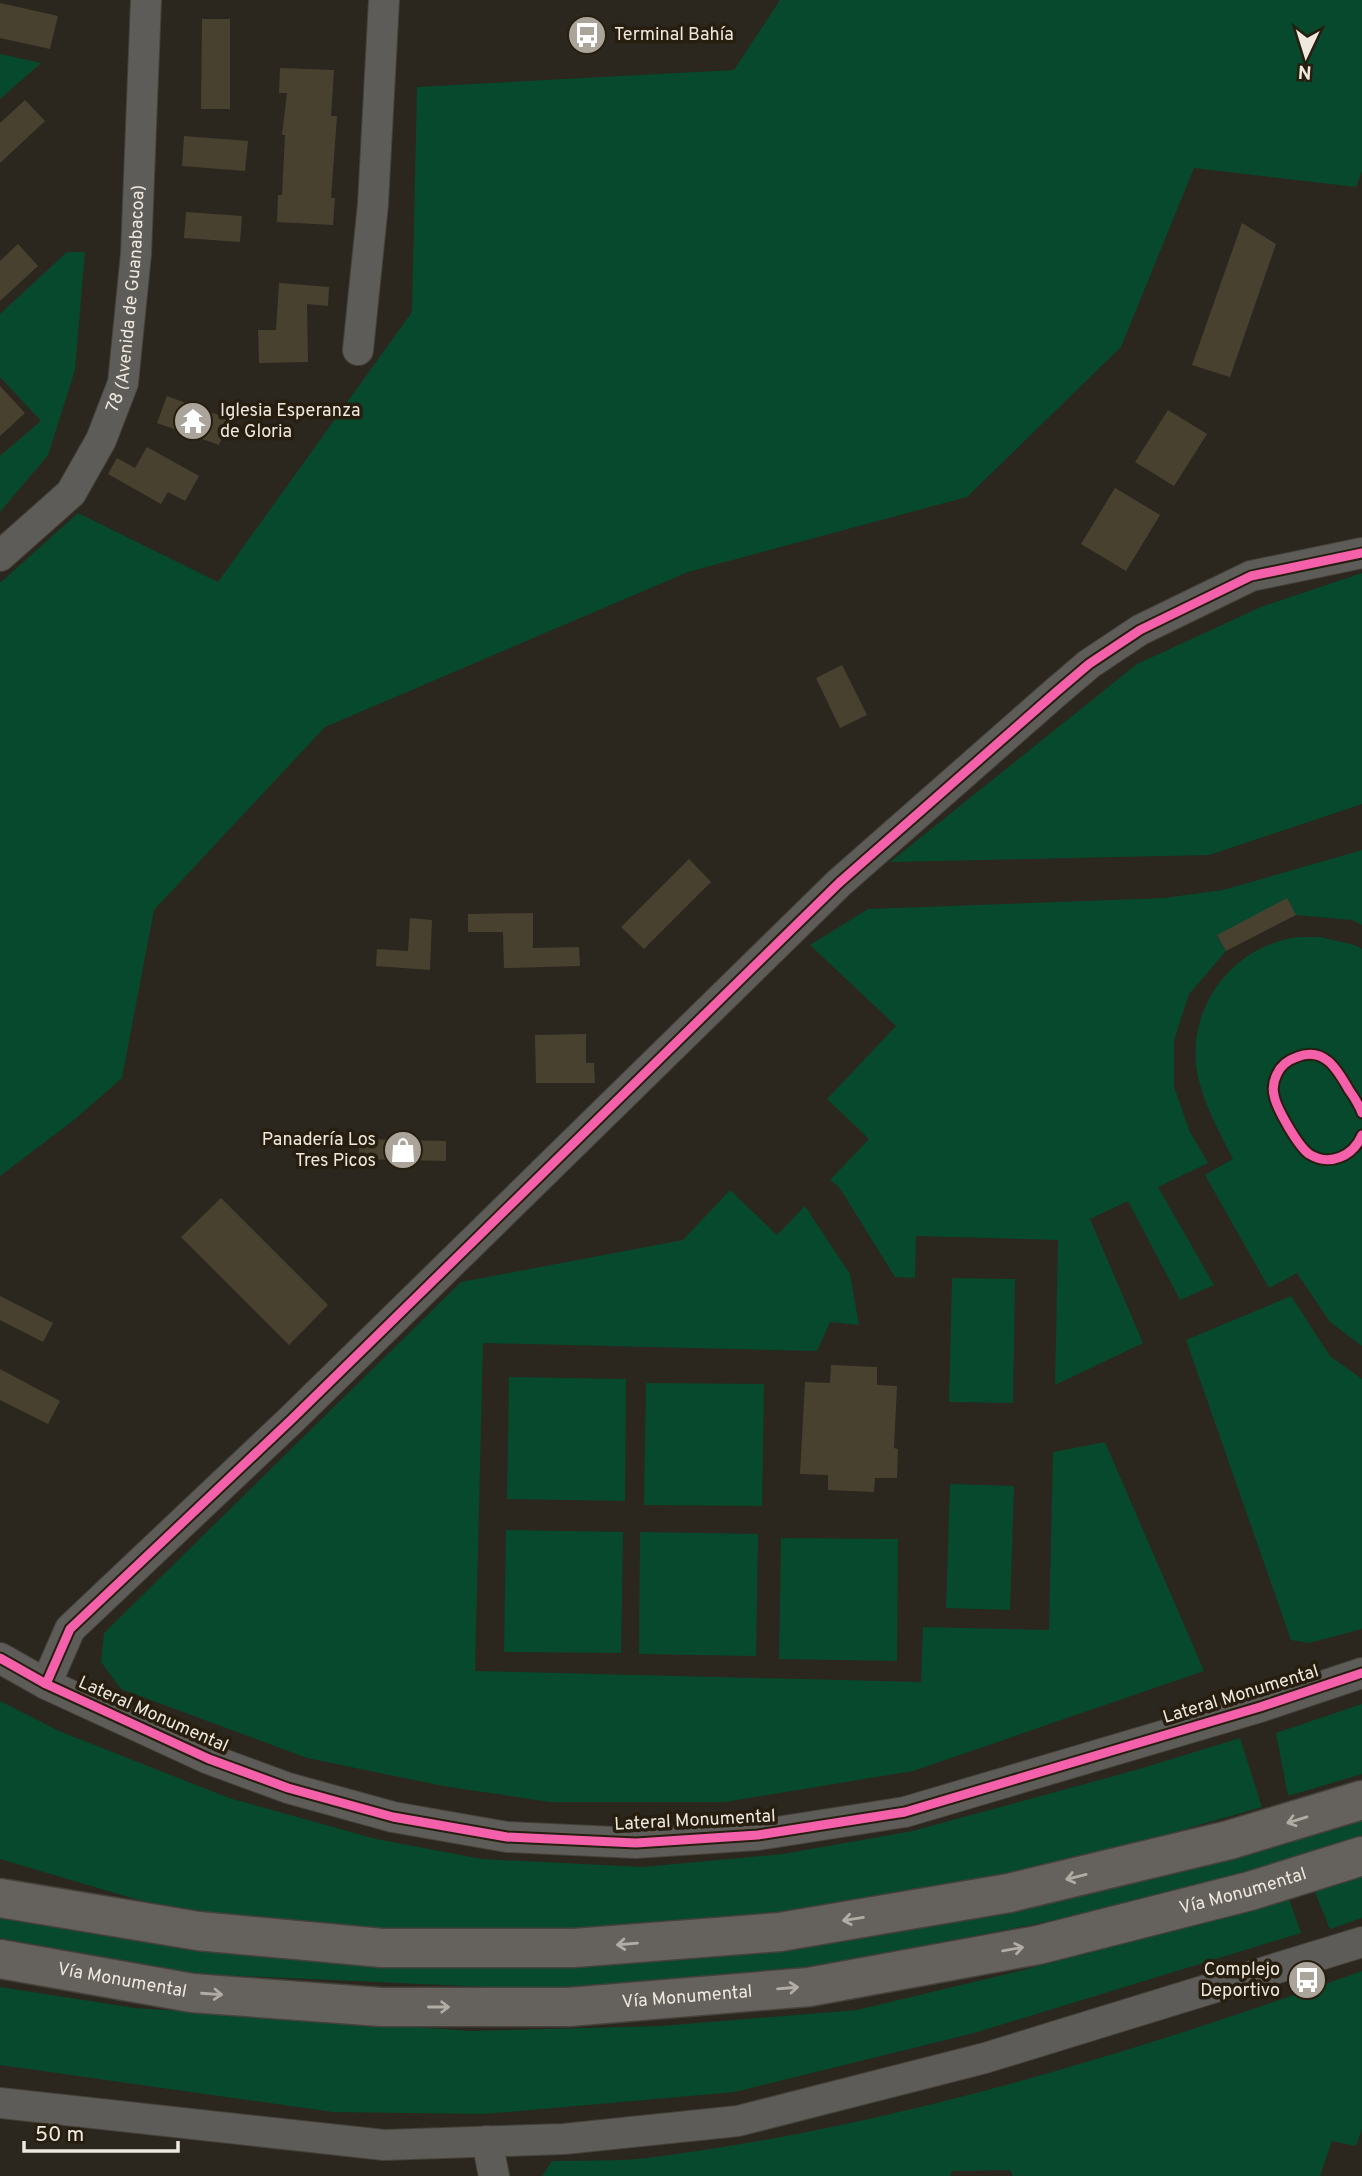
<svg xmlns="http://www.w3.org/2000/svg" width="1362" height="2176" font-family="Overpass,sans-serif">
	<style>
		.green { fill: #06492c }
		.building { fill: #494130 }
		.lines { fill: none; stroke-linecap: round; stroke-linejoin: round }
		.minor-casing { stroke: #46413a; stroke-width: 32 }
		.highway-casing { stroke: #46413a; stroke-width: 41 }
		.minor { stroke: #5e5c58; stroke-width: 30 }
		.highway { stroke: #65625d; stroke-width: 38 }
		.cycleway-casing { stroke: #271e0f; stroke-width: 13 }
		.cycleway { stroke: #f560ab; stroke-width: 9 }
		.oneway { stroke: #b1aca4 }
		.labels { text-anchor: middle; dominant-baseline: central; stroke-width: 7; stroke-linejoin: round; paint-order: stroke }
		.poi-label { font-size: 18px; fill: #efe8de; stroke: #271e0f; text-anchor: start }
		.street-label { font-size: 18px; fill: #efe8de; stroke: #271e0f }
	</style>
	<rect width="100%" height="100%" fill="#2b271e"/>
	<g class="green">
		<path d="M 780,0 L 1362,0 L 1362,171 L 1356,187 L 1194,168 L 1121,347 L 967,497 L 688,572 L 325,727 L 154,910 L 122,1078 L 74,1120 L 0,1176 L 0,583 L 78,513 L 218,582 L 412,312 L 417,87 L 734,70 Z"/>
		<path d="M 0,54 L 41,63 L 0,99 Z"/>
		<path d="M 67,252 L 85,252 L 75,370 L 48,455 L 0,512 L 0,456 L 41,421 L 0,377 L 0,314 Z"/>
		<path d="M 1362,573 L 1362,804 L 1209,855 L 890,862 L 1137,664 L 1261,607 Z"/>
		<path d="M 1362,850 L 1362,925 L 1352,920 L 1296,915 L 1217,936 L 1226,951 L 1189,994 L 1174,1040 L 1174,1087 L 1190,1132 L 1208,1163 L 1158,1187 L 1214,1285 L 1180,1300 L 1128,1201 L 1090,1219 L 1143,1343 L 1055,1385 L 1058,1240 L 916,1236 L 915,1278 L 895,1277 L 839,1187 L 830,1180 L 869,1139 L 827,1099 L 896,1026 L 810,945 L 868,909 L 1164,898 L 1223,890 Z"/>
		<path d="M 1320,937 L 1355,945 L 1362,949 L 1362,1346 L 1330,1322 L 1297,1273 L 1269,1288 L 1205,1175 L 1233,1159 C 1220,1134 1206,1108 1199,1081 C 1183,1020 1222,956 1283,940 C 1294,936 1308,937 1320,937 Z"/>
		<path d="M 730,1190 L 777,1235 L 805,1206 L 850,1274 L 859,1325 L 830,1322 L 817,1351 L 483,1343 L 475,1671 L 921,1682 L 923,1627 L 1049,1630 L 1053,1452 L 1105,1442 L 1204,1671 L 913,1771 L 725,1802 L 549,1802 L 443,1786 L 307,1758 L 121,1689 L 101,1662 L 104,1633 L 461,1282 L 683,1240 Z"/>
		<path d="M 952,1278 L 1015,1279 L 1013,1403 L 949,1402 Z"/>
		<path d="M 1291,1296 L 1330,1356 L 1362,1379 L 1362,1629 L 1309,1643 L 1291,1640 L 1186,1340 Z"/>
		<path d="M 509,1377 L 626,1379 L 625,1501 L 507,1499 Z"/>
		<path d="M 646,1383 L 764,1384 L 762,1506 L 644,1505 Z"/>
		<path d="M 950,1484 L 1014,1486 L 1010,1610 L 946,1608 Z"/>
		<path d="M 506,1530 L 623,1532 L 621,1653 L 504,1652 Z"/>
		<path d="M 640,1532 L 758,1534 L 756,1656 L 639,1654 Z"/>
		<path d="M 781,1538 L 898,1539 L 897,1661 L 779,1659 Z"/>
		<path d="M 0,1701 L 59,1731 L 229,1798 L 376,1839 L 482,1859 L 643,1867 L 783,1854 L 912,1831 L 1136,1770 L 1240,1738 L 1262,1807 L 1084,1858 L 792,1916 L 661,1930 L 357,1929 L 211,1915 L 135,1899 L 0,1859 Z"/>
		<path d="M 1362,1704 L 1362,1774 L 1288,1796 L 1276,1733 Z"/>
		<path d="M 1362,1815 L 1362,1838 L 1242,1874 L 1062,1919 L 795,1970 L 574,1991 L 196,1974 L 0,1938 L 0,1912 L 577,1963 Z"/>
		<path d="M 1362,1876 L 1362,1918 L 1330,1929 L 1314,1890 Z"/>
		<path d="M 1289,1899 L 1301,1933 L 974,2033 L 735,2092 L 484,2114 L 333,2112 L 0,2065 L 0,1987 L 135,2008 L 472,2031 L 661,2026 L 857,2010 L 1023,1970 Z"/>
		<path d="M 1362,1971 L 1362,2129 L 1356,2146 L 1332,2141 L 1320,2176 L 1013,2176 L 1010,2170 L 952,2171 L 950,2176 L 542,2176 L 552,2161 C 583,2160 616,2162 647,2158 C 892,2127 1130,2054 1362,1971 Z"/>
	</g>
	<g class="building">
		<path d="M 0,3 L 58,16 L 50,49 L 0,38 Z"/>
		<path d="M 202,19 L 230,19 L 230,109 L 201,109 Z"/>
		<path d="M 280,68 L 334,70 L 331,116 L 337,116 L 331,198 L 335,198 L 333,225 L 277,222 L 278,195 L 282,195 L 285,135 L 282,135 L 287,93 L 279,93 Z"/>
		<path d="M 25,100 L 45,121 L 0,163 L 0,123 Z"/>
		<path d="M 184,136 L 248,141 L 245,171 L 182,166 Z"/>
		<path d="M 186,212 L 242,216 L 240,242 L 184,238 Z"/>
		<path d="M 1242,223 L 1276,244 L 1230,377 L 1192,365 Z"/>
		<path d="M 18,244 L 38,266 L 0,301 L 0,261 Z"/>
		<path d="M 279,283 L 329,287 L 328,306 L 307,304 L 308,362 L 259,363 L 258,330 L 276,330 Z"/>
		<path d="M 0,386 L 25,413 L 0,436 Z"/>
		<path d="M 167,396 L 229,419 L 219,445 L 157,423 Z"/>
		<path d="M 1168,410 L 1207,434 L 1174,486 L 1135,462 Z"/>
		<path d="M 147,447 L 199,476 L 185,501 L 168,492 L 161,504 L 108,474 L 117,458 L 135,468 Z"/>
		<path d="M 1115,488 L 1160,515 L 1126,571 L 1081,544 Z"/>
		<path d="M 842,665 L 867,715 L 840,728 L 816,678 Z"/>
		<path d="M 689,859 L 711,882 L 644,949 L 621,927 Z"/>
		<path d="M 1287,898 L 1296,915 L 1226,951 L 1217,935 Z"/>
		<path d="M 533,913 L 533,948 L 579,947 L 580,966 L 504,968 L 503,932 L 468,932 L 468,914 Z"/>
		<path d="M 410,918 L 432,920 L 430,970 L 376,966 L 377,949 L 408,951 Z"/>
		<path d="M 586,1034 L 586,1063 L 594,1063 L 595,1083 L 536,1083 L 535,1035 Z"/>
		<path d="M 359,1139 L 446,1141 L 446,1161 L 359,1159 Z"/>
		<path d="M 221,1198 L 328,1305 L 289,1345 L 181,1237 Z"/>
		<path d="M 0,1296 L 53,1323 L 43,1342 L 0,1320 Z"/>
		<path d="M 831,1365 L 877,1367 L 877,1385 L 897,1386 L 894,1448 L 898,1449 L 897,1478 L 875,1478 L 874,1492 L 828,1490 L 828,1475 L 800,1474 L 805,1382 L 830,1383 Z"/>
		<path d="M 0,1369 L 60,1401 L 48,1424 L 0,1400 Z"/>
	</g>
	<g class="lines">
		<defs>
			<g id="minor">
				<path d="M 358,350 L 373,204 L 384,0"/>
				<path id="s1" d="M 0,556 L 71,493 L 101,440 L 123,383 L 136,254 L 146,0"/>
				<path d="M 0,1658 L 46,1684 L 209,1759 L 288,1788 L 393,1817 L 507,1837 L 636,1843 L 758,1835 L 905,1812 L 1260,1707 L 1362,1673"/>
				<path d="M 46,1684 L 70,1629 L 292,1419 L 839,883 L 1055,693 L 1089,664 L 1140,630 L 1251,576 L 1362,553"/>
				<path d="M 0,2103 L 384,2145 L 564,2139 L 738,2121 L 985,2058 L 1362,1942"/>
				<path d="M 487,2141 L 494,2176"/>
			</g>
			<g id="highway">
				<path d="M 0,1898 L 198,1931 L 382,1948 L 574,1948 L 780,1932 L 1009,1893 L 1229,1840 L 1362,1800"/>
				<path id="s2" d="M 0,1959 L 192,1993 L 381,2007 L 569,2007 L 809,1987 L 1038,1945 L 1250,1891 L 1362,1856"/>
			</g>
		</defs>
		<use href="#minor" class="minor-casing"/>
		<use href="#highway" class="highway-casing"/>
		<use href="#minor" class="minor"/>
		<use href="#highway" class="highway"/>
		<defs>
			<g id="cycleway">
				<path d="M 1362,1113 C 1359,1105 1354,1097 1349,1090 C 1337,1069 1324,1046 1297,1057 C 1288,1060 1281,1065 1277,1074 C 1274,1080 1272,1087 1274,1095 C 1276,1108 1298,1146 1309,1154 C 1330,1167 1353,1156 1362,1135"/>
				<path d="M 0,1658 L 46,1684 L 209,1759 L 288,1788 L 393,1817 L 507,1837 L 636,1843 L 758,1835 L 905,1812 L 1260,1707 L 1362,1673"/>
				<path d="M 46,1684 L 70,1629 L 292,1419 L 839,883 L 1055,693 L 1089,664 L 1140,630 L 1251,576 L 1362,553"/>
			</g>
		</defs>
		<use href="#cycleway" class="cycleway-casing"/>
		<use href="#cycleway" class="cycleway"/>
	</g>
	<defs><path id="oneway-shaft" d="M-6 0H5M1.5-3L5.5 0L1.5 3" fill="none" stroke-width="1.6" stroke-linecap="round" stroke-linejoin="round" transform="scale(1.75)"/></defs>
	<g class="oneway">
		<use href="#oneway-shaft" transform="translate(1297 1820) rotate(163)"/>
		<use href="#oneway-shaft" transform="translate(1076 1877) rotate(166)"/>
		<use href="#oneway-shaft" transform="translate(853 1919) rotate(171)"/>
		<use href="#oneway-shaft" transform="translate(627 1944) rotate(175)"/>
		<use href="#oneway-shaft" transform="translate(1013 1949) rotate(-10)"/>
		<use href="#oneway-shaft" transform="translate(788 1988) rotate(-5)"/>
		<use href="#oneway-shaft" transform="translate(212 1994) rotate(4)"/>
		<use href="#oneway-shaft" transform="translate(439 2007)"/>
	</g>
	<defs>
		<symbol id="bus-disc" viewBox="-11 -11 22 22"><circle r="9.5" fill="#aaa49b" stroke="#271e0f"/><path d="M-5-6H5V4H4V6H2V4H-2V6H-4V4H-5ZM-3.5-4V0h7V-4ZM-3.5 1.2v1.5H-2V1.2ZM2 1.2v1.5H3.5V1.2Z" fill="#fff"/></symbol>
		<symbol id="temple-disc" viewBox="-11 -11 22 22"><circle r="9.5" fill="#aaa49b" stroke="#271e0f"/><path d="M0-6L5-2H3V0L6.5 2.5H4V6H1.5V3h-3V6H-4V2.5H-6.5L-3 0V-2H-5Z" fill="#fff"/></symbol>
		<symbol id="shop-disc" viewBox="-11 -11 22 22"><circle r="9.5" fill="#aaa49b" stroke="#271e0f"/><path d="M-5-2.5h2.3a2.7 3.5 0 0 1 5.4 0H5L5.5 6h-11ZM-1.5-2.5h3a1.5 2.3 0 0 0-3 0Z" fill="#fff"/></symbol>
	</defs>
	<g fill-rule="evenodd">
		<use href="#bus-disc" x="565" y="13" width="44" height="44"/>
		<use href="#temple-disc" x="171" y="399" width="44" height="44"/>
		<use href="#shop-disc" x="381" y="1128" width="44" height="44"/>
		<use href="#bus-disc" x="1285" y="1958" width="44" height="44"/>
	</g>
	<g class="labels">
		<g class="poi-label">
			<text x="614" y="35">Terminal Bahía</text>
			<text x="220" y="411">Iglesia Esperanza<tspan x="220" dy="21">de Gloria</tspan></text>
			<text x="376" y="1140" text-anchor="end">Panadería Los<tspan x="376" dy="21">Tres Picos</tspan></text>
			<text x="1280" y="1970" text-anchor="end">Complejo<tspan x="1280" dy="21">Deportivo</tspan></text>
		</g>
		<g class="street-label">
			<text stroke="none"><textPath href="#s1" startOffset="301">78 (Avenida de Guanabacoa)</textPath></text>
			<text transform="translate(1241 1695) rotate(-17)">Lateral Monumental</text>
			<text transform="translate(153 1715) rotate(24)">Lateral Monumental</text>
			<text transform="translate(695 1821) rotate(-3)">Lateral Monumental</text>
			<text stroke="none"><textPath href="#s2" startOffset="1258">Vía Monumental</textPath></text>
			<text stroke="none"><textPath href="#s2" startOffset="124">Vía Monumental</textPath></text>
			<text stroke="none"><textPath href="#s2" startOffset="691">Vía Monumental</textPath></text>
		</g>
	</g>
	<g transform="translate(1306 56) rotate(184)" stroke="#271e0f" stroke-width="5" paint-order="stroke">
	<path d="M0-5L12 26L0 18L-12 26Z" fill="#efe8de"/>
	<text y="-10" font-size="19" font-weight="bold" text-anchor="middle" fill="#efe8de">N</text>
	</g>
	<path d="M24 2141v10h154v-10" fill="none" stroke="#efe8de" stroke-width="3.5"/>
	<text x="35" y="2141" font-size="21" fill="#efe8de" stroke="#271e0f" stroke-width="5" paint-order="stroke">50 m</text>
</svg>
